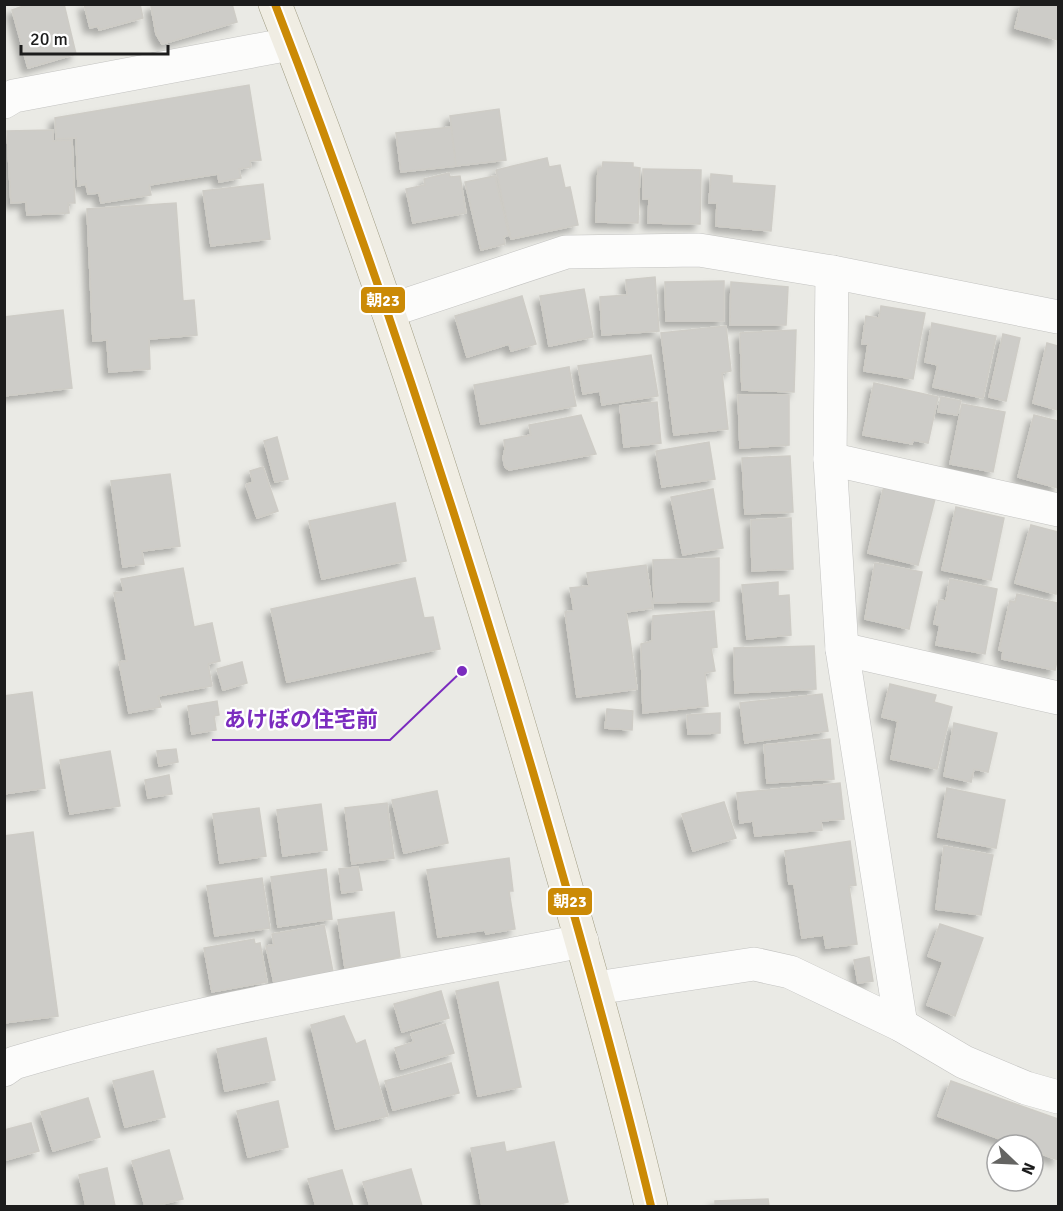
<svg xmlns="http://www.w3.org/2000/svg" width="1063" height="1211" font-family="Signika,'Noto Sans JP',sans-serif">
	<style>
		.building { fill: #cdccc8; stroke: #ceccc6; stroke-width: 1.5; filter: url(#shadow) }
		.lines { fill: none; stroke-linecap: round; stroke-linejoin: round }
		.minor-casing { stroke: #c3c3c1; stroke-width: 34 }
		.major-casing { stroke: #a09c82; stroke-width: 34 }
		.minor { stroke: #fcfcfb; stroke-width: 33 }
		.major { stroke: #f0ede3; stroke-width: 33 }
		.bus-1-casing { stroke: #fff; stroke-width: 12 }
		.bus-1 { stroke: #cb8a06; stroke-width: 8 }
		.leader { fill: none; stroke: #7b2cbf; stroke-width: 2 }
		.callout-dot { fill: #7b2cbf; stroke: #fff; stroke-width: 2 }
		.callout-label { font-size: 22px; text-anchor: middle; font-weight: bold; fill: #7b2cbf; stroke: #fff; stroke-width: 4.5; stroke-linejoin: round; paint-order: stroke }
		.line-badge { stroke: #fff; stroke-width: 2 }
		.badge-label { font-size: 16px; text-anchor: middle; font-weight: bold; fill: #fff }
	</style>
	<defs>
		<filter id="shadow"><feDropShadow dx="-5.5" dy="5.5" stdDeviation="3" flood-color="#0004"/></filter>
	</defs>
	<rect width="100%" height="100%" fill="#eaeae5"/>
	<g class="building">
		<path d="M 29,4 L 64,4 L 76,54 L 28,68 L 12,10 Z"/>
		<path d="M 84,4 L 140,4 L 143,18 L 99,30 L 98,26 L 90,28 Z"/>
		<path d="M 158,4 L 232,4 L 237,22 L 162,44 L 156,34 L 151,6 Z"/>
		<path d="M 1021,4 L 1058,4 L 1058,40 L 1015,28 Z"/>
		<path d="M 249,85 L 261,160 L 250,161 L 251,167 L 239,169 L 241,178 L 219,182 L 218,174 L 149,185 L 151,195 L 101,203 L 99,193 L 88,194 L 86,184 L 78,186 L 76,138 L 56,139 L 55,118 Z"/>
		<path d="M 499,109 L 506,160 L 456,166 L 450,116 Z"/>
		<path d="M 451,127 L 456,166 L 401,172 L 396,133 Z"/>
		<path d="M 53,130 L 53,141 L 72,140 L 75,203 L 68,203 L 69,213 L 27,215 L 26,202 L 11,203 L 7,131 Z"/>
		<path d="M 547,158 L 549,167 L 560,165 L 565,188 L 570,187 L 578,225 L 511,239 L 496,170 Z"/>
		<path d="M 603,162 L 633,163 L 633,167 L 640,168 L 638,223 L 596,222 L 598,168 L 602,168 Z"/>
		<path d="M 643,169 L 701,170 L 700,224 L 648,223 L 649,199 L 643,199 Z"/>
		<path d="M 449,173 L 450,177 L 460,176 L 466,213 L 413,223 L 406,189 L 425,185 L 424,179 Z"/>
		<path d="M 711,174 L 732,176 L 732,183 L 775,186 L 771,231 L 716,226 L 717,203 L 709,203 Z"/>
		<path d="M 495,176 L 509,235 L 504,237 L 505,244 L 481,250 L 465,182 Z"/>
		<path d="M 263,184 L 270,239 L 211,246 L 203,191 Z"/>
		<path d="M 176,203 L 183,301 L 194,300 L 197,335 L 149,339 L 150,369 L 109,372 L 107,340 L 93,341 L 87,209 Z"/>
		<path d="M 655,277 L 659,331 L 602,335 L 600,297 L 627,295 L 626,280 Z"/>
		<path d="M 724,281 L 724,321 L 666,321 L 665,282 Z"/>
		<path d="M 731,282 L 788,287 L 786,325 L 730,325 Z"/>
		<path d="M 584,289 L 593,337 L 549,346 L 540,296 Z"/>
		<path d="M 522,296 L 536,344 L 511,351 L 509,344 L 467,357 L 455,316 Z"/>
		<path d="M 881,306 L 925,313 L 913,379 L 864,371 L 868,344 L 862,344 L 866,316 L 879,318 Z"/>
		<path d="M 63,310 L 72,388 L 4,396 L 4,317 Z"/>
		<path d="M 932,323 L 996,336 L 983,398 L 933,387 L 938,365 L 925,362 Z"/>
		<path d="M 726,326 L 731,371 L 722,373 L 728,429 L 674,435 L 661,333 Z"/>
		<path d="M 796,330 L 794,392 L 742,390 L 740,333 Z"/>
		<path d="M 1003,334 L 1020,338 L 1006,401 L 989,397 Z"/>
		<path d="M 1047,343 L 1058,346 L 1058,410 L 1033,403 Z"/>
		<path d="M 651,355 L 658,396 L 602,405 L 600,391 L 583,394 L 578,366 Z"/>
		<path d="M 569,367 L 576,406 L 481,424 L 474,385 Z"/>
		<path d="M 874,383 L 938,397 L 928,443 L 913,440 L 912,444 L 863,435 Z"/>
		<path d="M 738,395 L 789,395 L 789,445 L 740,448 Z"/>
		<path d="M 941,397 L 961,401 L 957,415 L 938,412 Z"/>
		<path d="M 657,402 L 661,443 L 624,447 L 620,406 Z"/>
		<path d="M 962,404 L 1005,412 L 993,472 L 950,464 Z"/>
		<path d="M 581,415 L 596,454 L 509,470 L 505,467 L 503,458 L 505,449 L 504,440 L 531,435 L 529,425 Z"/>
		<path d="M 1034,415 L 1058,421 L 1058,488 L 1018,477 Z"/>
		<path d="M 277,437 L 288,479 L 275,482 L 264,441 Z"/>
		<path d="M 709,442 L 715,479 L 662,487 L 656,451 Z"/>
		<path d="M 790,456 L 793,512 L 745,514 L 742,458 Z"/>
		<path d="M 263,467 L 278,511 L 257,518 L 246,485 L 253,482 L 250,471 Z"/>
		<path d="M 170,474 L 180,546 L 142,551 L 144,564 L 123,567 L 111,481 Z"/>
		<path d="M 884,486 L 935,499 L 918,565 L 868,553 Z"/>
		<path d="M 713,489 L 723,548 L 683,555 L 671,497 Z"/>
		<path d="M 395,503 L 406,561 L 322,579 L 309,521 Z"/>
		<path d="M 956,507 L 1004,518 L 991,580 L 942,570 Z"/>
		<path d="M 791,518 L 793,569 L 752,571 L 751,520 Z"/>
		<path d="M 1031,525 L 1058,532 L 1058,584 L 1056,594 L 1015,583 Z"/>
		<path d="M 719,558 L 719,601 L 654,603 L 653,560 Z"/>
		<path d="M 875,563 L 922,572 L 909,629 L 865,619 Z"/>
		<path d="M 646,565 L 653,608 L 626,612 L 637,689 L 577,697 L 565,612 L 574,611 L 570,588 L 589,586 L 587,573 Z"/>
		<path d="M 183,568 L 194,627 L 212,623 L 220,661 L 208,664 L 212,686 L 158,696 L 161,707 L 129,713 L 119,662 L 127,661 L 114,593 L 124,592 L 121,579 Z"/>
		<path d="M 415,578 L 424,618 L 433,617 L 440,649 L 287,682 L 271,609 Z"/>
		<path d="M 950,579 L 997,589 L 985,654 L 936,645 L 940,625 L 934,624 L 939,600 L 946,601 Z"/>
		<path d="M 778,582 L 778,596 L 789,595 L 791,635 L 747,639 L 742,585 Z"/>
		<path d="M 1017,594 L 1058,603 L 1058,656 L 1055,670 L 1002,659 L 1003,651 L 999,650 L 1010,601 L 1015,602 Z"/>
		<path d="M 714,611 L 717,647 L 711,648 L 715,671 L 705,673 L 708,706 L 643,713 L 641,644 L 652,641 L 653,616 Z"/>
		<path d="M 814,646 L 816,689 L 735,693 L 734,648 Z"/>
		<path d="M 242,662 L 247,683 L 223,690 L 217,669 Z"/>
		<path d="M 890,684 L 936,695 L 934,702 L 952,707 L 937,769 L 891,759 L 898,721 L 882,717 Z"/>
		<path d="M 32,692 L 45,788 L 4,794 L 4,696 Z"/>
		<path d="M 822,694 L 828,731 L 745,743 L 740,703 Z"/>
		<path d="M 217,701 L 219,715 L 214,716 L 216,730 L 192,734 L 188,706 Z"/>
		<path d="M 607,709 L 633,711 L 632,730 L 605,728 Z"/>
		<path d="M 720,713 L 720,733 L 688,734 L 687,715 Z"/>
		<path d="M 954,723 L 997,733 L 988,772 L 974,769 L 971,782 L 944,776 Z"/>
		<path d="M 830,739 L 834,779 L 767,783 L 764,745 Z"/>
		<path d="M 176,749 L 178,762 L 159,766 L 157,751 Z"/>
		<path d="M 110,751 L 120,806 L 70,814 L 60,760 Z"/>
		<path d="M 169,775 L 172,794 L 148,798 L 145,780 Z"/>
		<path d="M 840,783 L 844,819 L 821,821 L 822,830 L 755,836 L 753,821 L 740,823 L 737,793 Z"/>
		<path d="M 947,788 L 1005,800 L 996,848 L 938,837 Z"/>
		<path d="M 437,791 L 448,843 L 404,853 L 392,800 Z"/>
		<path d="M 724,802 L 736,838 L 693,851 L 682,814 Z"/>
		<path d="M 387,803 L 394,858 L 352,864 L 345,808 Z"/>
		<path d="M 321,804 L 327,850 L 283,856 L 277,810 Z"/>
		<path d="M 259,808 L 266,856 L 220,863 L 213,814 Z"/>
		<path d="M 33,832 L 58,1016 L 4,1023 L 4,836 Z"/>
		<path d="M 850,841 L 856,885 L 849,886 L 857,944 L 826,948 L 824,935 L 802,938 L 794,884 L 789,884 L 785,851 Z"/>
		<path d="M 944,846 L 993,855 L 981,915 L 936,909 Z"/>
		<path d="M 509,858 L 513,891 L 509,891 L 515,929 L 486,934 L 485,930 L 438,937 L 427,870 Z"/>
		<path d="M 358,867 L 362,890 L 342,893 L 339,869 Z"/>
		<path d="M 326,869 L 332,919 L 278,927 L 271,877 Z"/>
		<path d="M 262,878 L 270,928 L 215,936 L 207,886 Z"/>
		<path d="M 394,912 L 400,957 L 345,968 L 338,920 Z"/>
		<path d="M 940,924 L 983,938 L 955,1016 L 927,1005 L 943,962 L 928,956 Z"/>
		<path d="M 324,925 L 333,972 L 274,983 L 266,946 L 274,945 L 272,934 Z"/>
		<path d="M 254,939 L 255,944 L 260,943 L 267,982 L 212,992 L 204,948 Z"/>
		<path d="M 869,957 L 873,981 L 858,983 L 854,960 Z"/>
		<path d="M 498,982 L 521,1087 L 478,1096 L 456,991 Z"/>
		<path d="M 441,991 L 449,1018 L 402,1032 L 394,1004 Z"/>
		<path d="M 344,1016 L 356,1044 L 365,1040 L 388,1116 L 336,1129 L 311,1025 Z"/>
		<path d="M 445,1024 L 454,1053 L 401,1069 L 395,1048 L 414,1042 L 411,1034 Z"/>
		<path d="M 266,1038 L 275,1080 L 225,1091 L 217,1049 Z"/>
		<path d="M 451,1063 L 459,1093 L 393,1110 L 385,1081 Z"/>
		<path d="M 153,1071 L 165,1117 L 125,1127 L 113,1081 Z"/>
		<path d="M 951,1081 L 1058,1119 L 1058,1160 L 1033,1151 L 1033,1145 L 1016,1145 L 938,1116 Z"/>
		<path d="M 88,1098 L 100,1137 L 53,1151 L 41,1112 Z"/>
		<path d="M 278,1101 L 288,1147 L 248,1157 L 237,1111 Z"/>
		<path d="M 31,1123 L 39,1151 L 6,1160 L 4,1130 Z"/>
		<path d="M 504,1142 L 506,1152 L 554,1142 L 568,1202 L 551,1206 L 482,1206 L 471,1148 Z"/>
		<path d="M 169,1150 L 183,1199 L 154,1206 L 145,1206 L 132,1161 Z"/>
		<path d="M 107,1168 L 115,1206 L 86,1206 L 79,1175 Z"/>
		<path d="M 411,1169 L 422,1206 L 370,1206 L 363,1182 Z"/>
		<path d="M 342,1170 L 353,1206 L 316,1206 L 308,1179 Z"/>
		<path d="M 768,1199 L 769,1206 L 715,1206 L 715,1201 Z"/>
	</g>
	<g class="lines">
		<defs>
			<g id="minor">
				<path d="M 4,102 L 14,96 L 290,44"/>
				<path d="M 832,272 L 830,459 L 842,649 L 901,1025"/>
				<path d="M 388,311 L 566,252 L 699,250 L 832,272 L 1058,317"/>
				<path d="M 830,459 L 1058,510"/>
				<path d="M 842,649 L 1058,698"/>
				<path d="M 596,988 L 754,964 L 790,972 L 901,1025 L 964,1062 L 1026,1088 L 1058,1097"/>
				<path d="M 4,1070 L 14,1063 C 200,1008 392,978 582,941"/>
			</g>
			<path id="major" d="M 275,4 C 371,246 451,493 524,742 C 569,896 614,1050 651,1206"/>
		</defs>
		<use href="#minor" class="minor-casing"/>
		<use href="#major" class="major-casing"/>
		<use href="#minor" class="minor"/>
		<use href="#major" class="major"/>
		<defs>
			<path id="bus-1" d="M 275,4 C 373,257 457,513 533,772 C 575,916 616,1060 651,1206"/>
		</defs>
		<use href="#bus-1" class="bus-1-casing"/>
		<use href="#bus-1" class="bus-1"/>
	</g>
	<path class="leader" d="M462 671L390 740H212"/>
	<circle class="callout-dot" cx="462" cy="671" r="6"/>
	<g class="callout-label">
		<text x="301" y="727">あけぼの住宅前</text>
	</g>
	<g class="line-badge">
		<rect x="360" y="286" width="46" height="28" rx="6" fill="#cb8a06"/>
		<rect x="547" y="887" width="46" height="29" rx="6" fill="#cb8a06"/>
	</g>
	<g class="badge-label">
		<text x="383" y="306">朝23</text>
		<text x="570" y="907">朝23</text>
	</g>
	<rect width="1063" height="1211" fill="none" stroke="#1c1c1c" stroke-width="12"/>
	<g transform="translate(1015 1163) rotate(113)"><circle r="28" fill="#ffffff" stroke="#a4a4a4" stroke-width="1.5"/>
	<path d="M0-4.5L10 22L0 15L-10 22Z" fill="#646462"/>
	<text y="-9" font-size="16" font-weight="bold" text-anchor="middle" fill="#1c1c1c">N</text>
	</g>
	<path d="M21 45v9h147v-9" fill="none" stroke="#1c1c1c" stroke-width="3"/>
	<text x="30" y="45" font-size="18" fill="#1c1c1c" stroke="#ffffff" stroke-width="4.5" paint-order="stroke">20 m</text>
</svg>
